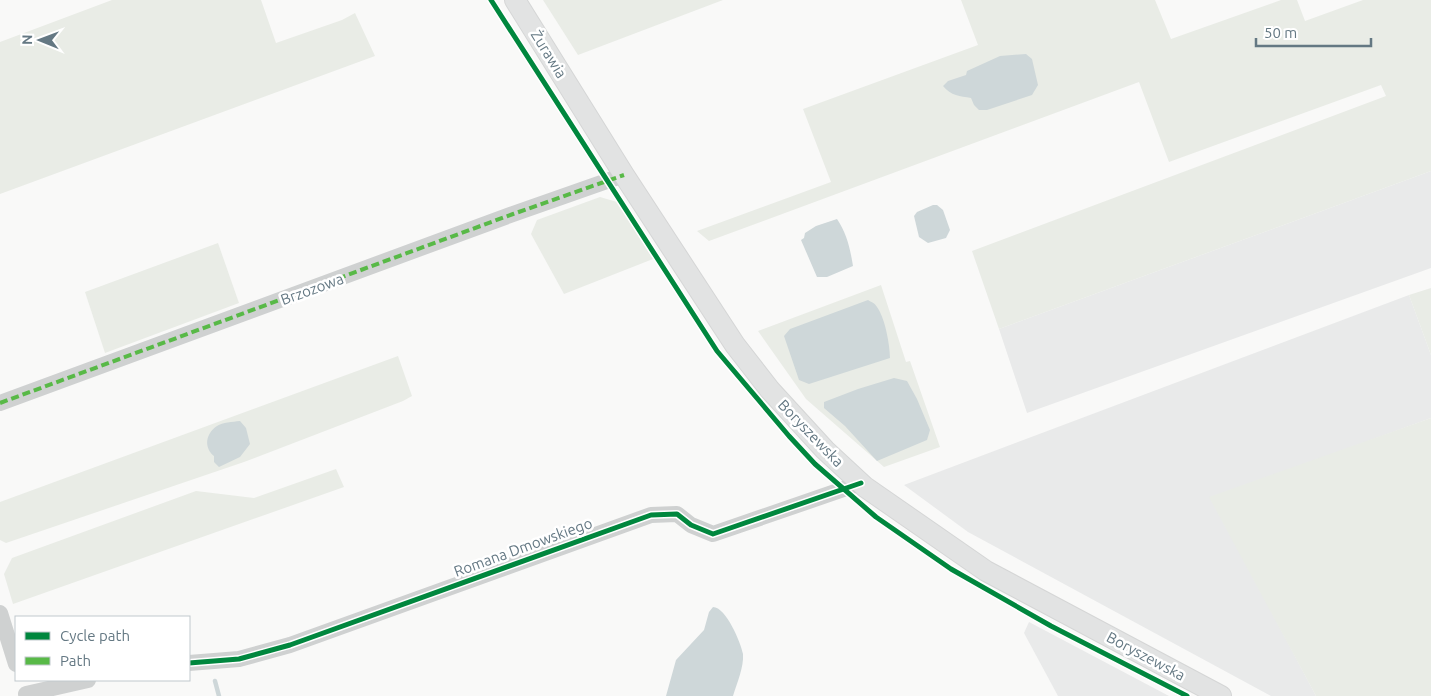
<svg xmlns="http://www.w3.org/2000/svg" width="1431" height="696" font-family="Ubuntu,sans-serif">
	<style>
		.built { fill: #e9eaea }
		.green { fill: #e9ece6 }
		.water { fill: #ced7d9 }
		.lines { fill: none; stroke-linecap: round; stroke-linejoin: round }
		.stream { stroke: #ced7d9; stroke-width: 4.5 }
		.major-casing { stroke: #d5d6d6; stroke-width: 22 }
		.minor { stroke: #cfd1d1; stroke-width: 16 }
		.major { stroke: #e2e3e3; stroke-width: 20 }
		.quiet { stroke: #58b947; stroke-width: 4; stroke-dasharray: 8 4; stroke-linecap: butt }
		.cycleway-casing { stroke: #fff; stroke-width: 8 }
		.cycleway { stroke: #00873e; stroke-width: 5 }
		.labels { text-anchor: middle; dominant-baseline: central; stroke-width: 5; stroke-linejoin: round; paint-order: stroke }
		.street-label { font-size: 15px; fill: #647883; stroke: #fff }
	</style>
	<rect width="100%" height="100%" fill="#f9f9f8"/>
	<g class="built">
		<path d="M 1431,171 L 1431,268 L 1027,413 L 999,329 Z"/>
		<path d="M 1409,295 L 1431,355 L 1431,418 L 1327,456 L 1260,590 L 1316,696 L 1271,696 L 968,532 L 904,485 Z"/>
		<path d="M 1029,622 L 1169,696 L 1058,696 L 1024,633 Z"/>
	</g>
	<g class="green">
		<path d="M 112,0 L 261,0 L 276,43 L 342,20 L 355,13 L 375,56 L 0,194 L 0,42 Z"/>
		<path d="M 543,0 L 723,0 L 578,55 Z"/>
		<path d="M 961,0 L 1155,0 L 1171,39 L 1281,0 L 1297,0 L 1305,21 L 1363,0 L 1431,0 L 1431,171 L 999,329 L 972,251 L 1386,96 L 1381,85 L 1169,162 L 1139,82 L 709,241 L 697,231 L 831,182 L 803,109 L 978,45 Z"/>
		<path d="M 600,197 L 617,202 L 653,259 L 564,294 L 531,234 L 537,220 Z"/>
		<path d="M 218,243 L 239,303 L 105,353 L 85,292 Z"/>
		<path d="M 881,285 L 906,362 L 910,361 L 940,447 L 884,467 L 806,399 L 758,331 Z"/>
		<path d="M 1431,288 L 1431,355 L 1409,295 Z"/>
		<path d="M 398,356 L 412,396 L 403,401 L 244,462 L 6,543 L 0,540 L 0,502 Z"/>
		<path d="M 1431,418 L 1431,696 L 1316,696 L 1209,497 Z"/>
		<path d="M 336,469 L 344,487 L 13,604 L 4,574 L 12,558 L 196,491 L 254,498 Z"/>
	</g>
	<g class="water">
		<path d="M 1026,54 L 1032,59 L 1038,85 L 1032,95 L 987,110 L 979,110 L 974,105 L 971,98 C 960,96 951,96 943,86 L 948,81 L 966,75 L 967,71 L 1000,56 Z"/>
		<path d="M 933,205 L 937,205 L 943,210 L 950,230 L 946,238 L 928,243 L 919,237 L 914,216 L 917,212 Z"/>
		<path d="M 837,219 C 847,234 850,248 853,266 L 827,277 L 817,277 L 801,240 L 804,238 L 805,233 L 816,226 Z"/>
		<path d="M 868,300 C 871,302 875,303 877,307 C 885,318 890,345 890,358 L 809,384 L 799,380 L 784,336 L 790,329 Z"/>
		<path d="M 894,378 L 907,381 L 917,399 L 930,430 L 927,440 L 877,461 L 845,426 L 824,408 L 824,402 L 858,389 Z"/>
		<path d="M 240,421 L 246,428 L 250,444 L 240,457 L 219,467 L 214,462 L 214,456 C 204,448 205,434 217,426 C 223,422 232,422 240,421 Z"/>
		<path d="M 713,607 C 726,607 741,643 743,654 C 744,667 737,683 733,696 L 666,696 L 676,660 L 704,630 L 709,612 Z"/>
	</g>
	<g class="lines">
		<path class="stream" d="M 215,681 L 219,696"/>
		<defs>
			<path id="major" d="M 515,0 L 624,175 L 735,345 L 770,390 L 825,450 L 865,487 L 986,571 L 1221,696"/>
		</defs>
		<use href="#major" class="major-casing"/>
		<g class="minor">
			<path d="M 0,403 L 513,214 L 624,175"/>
			<path d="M 0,613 L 16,664"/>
			<path d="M 189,663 L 239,659 L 290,645 L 651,515 L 677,514 L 691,525 L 713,534 L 861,483"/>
			<path d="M 26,694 L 88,680"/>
		</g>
		<use href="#major" class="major"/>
		<path class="quiet" d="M 0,403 L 513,214 L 624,175"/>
		<defs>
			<g id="cycleway">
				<path d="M 491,0 L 717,351 L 789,436 L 815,464 L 876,517 L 951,569 L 1051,626 L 1187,696"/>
				<path d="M 189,663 L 239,659 L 290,645 L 651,515 L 677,514 L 691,525 L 713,534 L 861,483"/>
			</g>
		</defs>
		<use href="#cycleway" class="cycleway-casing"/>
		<use href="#cycleway" class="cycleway"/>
	</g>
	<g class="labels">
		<g class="street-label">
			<text transform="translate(549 54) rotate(58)">Żurawia</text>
			<text transform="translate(312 289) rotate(-20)">Brzozowa</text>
			<text transform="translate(811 433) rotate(46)">Boryszewska</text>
			<text transform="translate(523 547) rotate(-20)">Romana Dmowskiego</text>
			<text transform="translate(1146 656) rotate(28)">Boryszewska</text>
		</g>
	</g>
	<rect x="15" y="616" width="175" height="65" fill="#ffffff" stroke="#c1c9cd"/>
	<rect x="25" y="632" width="25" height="8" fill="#00873e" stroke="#c1c9cd"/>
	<text x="60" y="641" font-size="15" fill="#647883">Cycle path</text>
	<rect x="25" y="657" width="25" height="8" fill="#58b947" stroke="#c1c9cd"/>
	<text x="60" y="666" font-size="15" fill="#647883">Path</text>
	<g transform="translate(40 40) rotate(271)" stroke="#ffffff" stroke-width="4" paint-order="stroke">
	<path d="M0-4L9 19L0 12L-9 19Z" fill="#647883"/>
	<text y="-8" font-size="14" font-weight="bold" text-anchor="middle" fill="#647883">N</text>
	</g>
	<path d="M1256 38v8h115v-8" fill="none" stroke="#647883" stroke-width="2.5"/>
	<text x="1264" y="38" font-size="15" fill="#647883" stroke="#ffffff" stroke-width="4" paint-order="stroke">50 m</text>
</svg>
